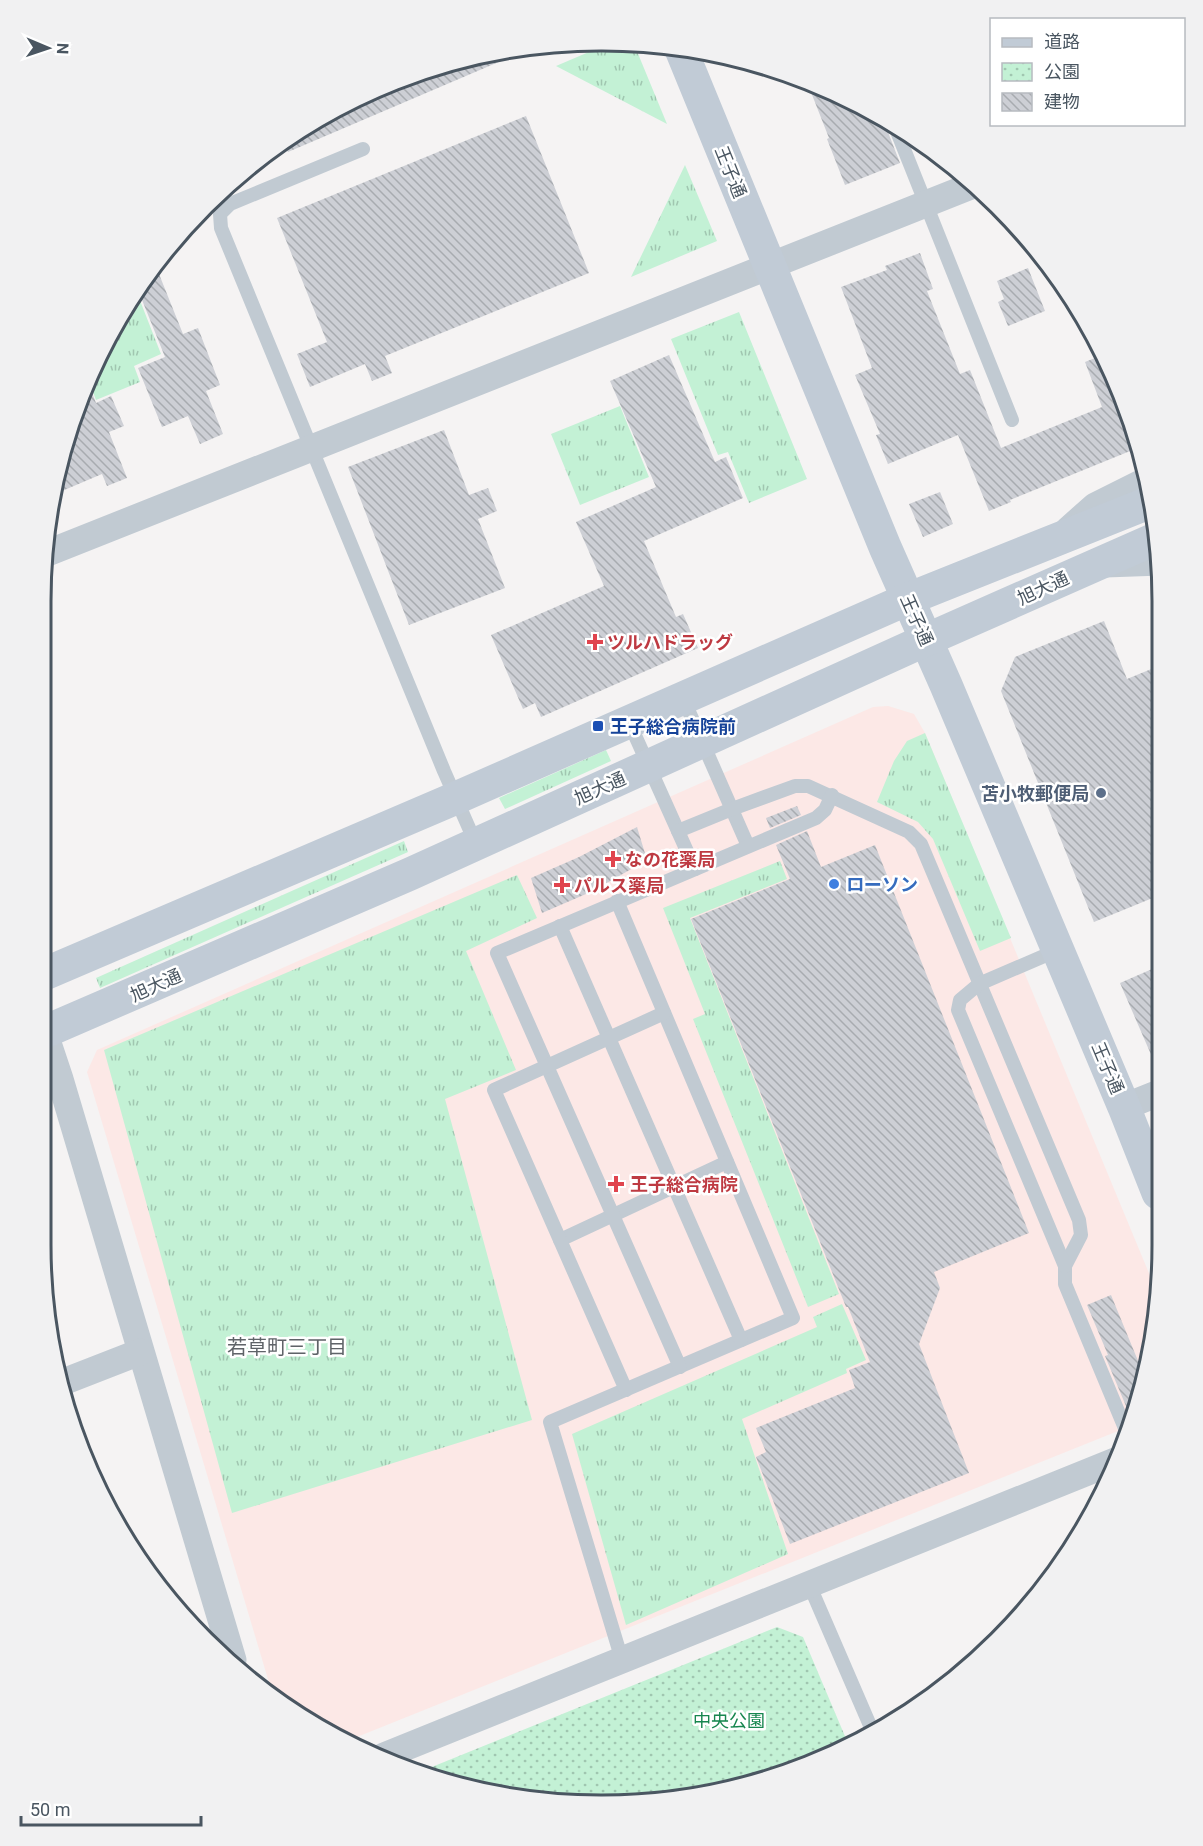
<svg xmlns="http://www.w3.org/2000/svg" width="1203" height="1846" font-family="Roboto,'Noto Sans JP',sans-serif">
	<style>
		.medical { fill: #fce8e6 }
		.grass { fill: url(#grass-tufts) }
		.park { fill: url(#park-dots) }
		.building { fill: url(#building-back-hatch) }
		.lines { fill: none; stroke-linecap: round; stroke-linejoin: round }
		.lane { stroke: #c1cad2; stroke-width: 14 }
		.street { stroke: #c1cad2; stroke-width: 27 }
		.secondary { stroke: #c1cbd6; stroke-width: 33 }
		.health-dot { fill: #e0444e; stroke: #fff; stroke-width: 2 }
		.transit-dot { fill: #1a4fb4; stroke: #fff; stroke-width: 2 }
		.service-dot { fill: #5c6f8a; stroke: #fff; stroke-width: 2 }
		.shop-dot { fill: #3f7fe0; stroke: #fff; stroke-width: 2 }
		.labels { text-anchor: middle; dominant-baseline: central; stroke-width: 5; stroke-linejoin: round; paint-order: stroke }
		.street-label { font-size: 18px; fill: #4a5661; stroke: #fff }
		.health-label { font-size: 18px; font-weight: bold; fill: #be3a42; stroke: #fff; text-anchor: start }
		.transit-label { font-size: 18px; font-weight: bold; fill: #164399; stroke: #fff; text-anchor: start }
		.service-label { font-size: 18px; font-weight: bold; fill: #4e5e75; stroke: #fff; text-anchor: end }
		.shop-label { font-size: 18px; font-weight: bold; fill: #366cbe; stroke: #fff; text-anchor: start }
		.park-label { font-size: 18px; fill: #17864f; stroke: #fff }
		.neighbourhood-label { font-size: 20px; fill: #5f6368; stroke: #fff }
		.rim { fill: none; stroke: #4a5661; stroke-width: 3 }
	</style>
	<defs>
		<pattern id="grass-tufts" width="24" height="20" patternUnits="userSpaceOnUse" patternTransform="scale(1.5)"><rect width="24" height="20" fill="#c3f1d5"/><path d="M3 7l-1-3M5 7V3M7 7l1-3M15 17l-1-3M17 17v-4M19 17l1-3" fill="none" stroke="#a0c6b0"/></pattern>
		<pattern id="park-dots" width="8" height="8" patternUnits="userSpaceOnUse" patternTransform="scale(1.5)"><rect width="8" height="8" fill="#c3f1d5"/><path d="M2 2h.1M6 6h.1" fill="none" stroke="#a0c6b0" stroke-width="1.8" stroke-linecap="round"/></pattern>
		<pattern id="building-back-hatch" width="6" height="6" patternUnits="userSpaceOnUse" patternTransform="scale(1.5)"><rect width="6" height="6" fill="#cdcfd5"/><path d="M-1 5l2 2M0 0l6 6M5-1l2 2" fill="none" stroke="#a8abb0"/></pattern>
	</defs>
	<rect width="100%" height="100%" fill="#f5f3f3"/>
	<path class="medical" d="M 888,706 L 914,714 L 925,733 L 1158,1295 L 1158,1317 L 1128,1427 L 352,1739 L 273,1696 L 87,1072 L 97,1050 L 873,707 Z"/>
	<g class="grass">
		<path d="M 610,43 L 634,44 L 667,124 L 556,66 Z"/>
		<path d="M 685,165 L 717,241 L 631,277 Z"/>
		<path d="M 139,298 L 161,354 L 134,366 L 140,382 L 96,400 L 88,379 Z"/>
		<path d="M 739,312 L 807,479 L 749,503 L 728,452 L 718,455 L 671,339 Z"/>
		<path d="M 620,406 L 649,477 L 580,505 L 551,434 Z"/>
		<path d="M 925,733 L 1011,938 L 980,951 L 933,839 L 918,822 L 877,802 L 894,761 L 907,741 Z"/>
		<path d="M 606,750 L 611,761 L 505,809 L 499,798 Z"/>
		<path d="M 404,841 L 408,852 L 100,988 L 96,978 Z"/>
		<path d="M 780,861 L 787,879 L 690,918 L 839,1294 L 808,1307 L 693,1019 L 705,1014 L 663,908 Z"/>
		<path d="M 517,875 L 537,918 L 466,951 L 516,1070 L 445,1099 L 532,1420 L 232,1513 L 104,1050 Z"/>
		<path d="M 842,1304 L 866,1360 L 846,1369 L 847,1373 L 742,1419 L 788,1554 L 626,1625 L 572,1434 L 817,1327 L 813,1317 Z"/>
	</g>
	<path class="park" d="M 777,1627 L 803,1637 L 847,1741 L 747,1786 L 565,1804 L 417,1773 Z"/>
	<g class="building">
		<path d="M 506,51 L 508,58 L 288,152 L 283,142 L 353,99 L 456,60 Z"/>
		<path d="M 807,82 L 886,118 L 886,127 L 900,163 L 845,185 L 827,139 L 829,138 Z"/>
		<path d="M 526,116 L 589,273 L 385,356 L 392,373 L 372,381 L 365,364 L 310,387 L 297,354 L 327,342 L 277,218 Z"/>
		<path d="M 920,253 L 933,289 L 927,291 L 960,374 L 970,370 L 1001,448 L 1102,407 L 1085,362 L 1105,354 L 1140,447 L 1010,500 L 1011,502 L 989,511 L 958,435 L 888,464 L 876,435 L 880,434 L 855,375 L 872,368 L 841,287 L 887,270 L 885,266 Z"/>
		<path d="M 1028,268 L 1045,311 L 1008,326 L 998,302 L 1004,299 L 997,281 Z"/>
		<path d="M 157,269 L 183,334 L 198,328 L 220,385 L 206,391 L 223,434 L 200,444 L 188,416 L 162,427 L 138,368 L 165,357 L 140,295 Z"/>
		<path d="M 669,355 L 715,462 L 726,457 L 743,498 L 644,541 L 676,617 L 683,614 L 698,648 L 541,717 L 535,703 L 523,709 L 491,635 L 604,586 L 576,522 L 656,487 L 610,381 Z"/>
		<path d="M 87,380 L 96,403 L 111,396 L 124,426 L 109,432 L 127,478 L 107,486 L 102,474 L 55,494 L 83,387 Z"/>
		<path d="M 444,430 L 469,495 L 488,488 L 497,511 L 478,519 L 505,588 L 409,625 L 348,467 Z"/>
		<path d="M 940,492 L 953,524 L 923,537 L 909,504 Z"/>
		<path d="M 1104,621 L 1127,679 L 1161,665 L 1160,895 L 1094,922 L 1001,691 L 1015,657 Z"/>
		<path d="M 797,806 L 801,815 L 770,828 L 766,818 Z"/>
		<path d="M 637,827 L 647,860 L 593,891 L 542,913 L 531,878 L 579,857 Z"/>
		<path d="M 807,831 L 821,867 L 875,845 L 1029,1233 L 934,1272 L 940,1288 L 919,1344 L 969,1473 L 790,1544 L 756,1457 L 766,1452 L 756,1428 L 855,1388 L 849,1370 L 870,1362 L 848,1307 L 846,1307 L 691,919 L 790,879 L 776,845 Z"/>
		<path d="M 1159,966 L 1159,1073 L 1120,983 Z"/>
		<path d="M 1111,1295 L 1143,1373 L 1131,1418 L 1105,1356 L 1108,1355 L 1087,1305 Z"/>
	</g>
	<g class="lines">
		<g class="lane">
			<path d="M 894,124 L 1012,420"/>
			<path d="M 363,149 L 230,204 L 220,214 L 221,228 L 444,771 L 476,844"/>
			<path d="M 683,698 L 748,846"/>
			<path d="M 629,722 L 695,869"/>
			<path d="M 678,831 L 732,809 L 795,786 L 808,786 L 909,832 L 921,844 L 1079,1220 L 1081,1235 L 1065,1266 L 1065,1284 L 1127,1433"/>
			<path d="M 617,901 L 793,1318 L 550,1422 L 622,1660"/>
			<path d="M 560,926 L 741,1340"/>
			<path d="M 1058,950 L 979,984 L 960,1000 L 958,1010 L 1065,1266"/>
			<path d="M 560,1240 L 727,1162"/>
			<path d="M 680,1367 L 497,953 L 816,818 L 825,810 L 832,795"/>
			<path d="M 626,1390 L 494,1090 L 664,1013"/>
			<path d="M 809,1584 L 872,1730"/>
		</g>
		<g class="street">
			<path d="M 1068,530 L 1095,506 L 1147,480"/>
			<path d="M 45,554 L 976,184"/>
			<path d="M 1105,564 L 1161,562"/>
			<path d="M 42,1025 L 60,1079 L 233,1660"/>
			<path d="M 1124,1107 L 1159,1093"/>
			<path d="M 63,1382 L 140,1352"/>
			<path d="M 384,1756 L 1120,1459"/>
		</g>
		<g class="secondary">
			<path d="M 680,47 L 885,547 L 946,685 L 1124,1107 L 1158,1193"/>
			<path d="M 42,975 L 456,798 L 908,599 L 1151,502"/>
			<path d="M 42,1033 L 410,874 L 926,640 L 1157,538"/>
		</g>
	</g>
	<g class="health-dot">
		<path d="M592 633h6v6h6v6h-6v6h-6v-6h-6v-6h6z"/>
		<path d="M610 850h6v6h6v6h-6v6h-6v-6h-6v-6h6z"/>
		<path d="M559 876h6v6h6v6h-6v6h-6v-6h-6v-6h6z"/>
		<path d="M613 1175h6v6h6v6h-6v6h-6v-6h-6v-6h6z"/>
	</g>
	<rect class="transit-dot" x="592" y="720" width="12" height="12" rx="3"/>
	<circle class="service-dot" cx="1101" cy="793" r="6"/>
	<circle class="shop-dot" cx="834" cy="884" r="6"/>
	<g class="labels">
		<g class="street-label">
			<text transform="translate(731 172) rotate(68)">王子通</text>
			<text transform="translate(1043 588) rotate(-25)">旭大通</text>
			<text transform="translate(917 620) rotate(66)">王子通</text>
			<text transform="translate(600 788) rotate(-24)">旭大通</text>
			<text transform="translate(156 985) rotate(-24)">旭大通</text>
			<text transform="translate(1108 1068) rotate(67)">王子通</text>
		</g>
		<g class="health-label">
			<text x="607" y="642">ツルハドラッグ</text>
			<text x="625" y="859">なの花薬局</text>
			<text x="574" y="885">パルス薬局</text>
			<text x="630" y="1184">王子総合病院</text>
		</g>
		<g class="transit-label">
			<text x="610" y="726">王子総合病院前</text>
		</g>
		<g class="service-label">
			<text x="1089" y="793">苫小牧郵便局</text>
		</g>
		<g class="shop-label">
			<text x="846" y="884">ローソン</text>
		</g>
		<g class="park-label">
			<text x="729" y="1720">中央公園</text>
		</g>
		<g class="neighbourhood-label">
			<text x="287" y="1347">若草町三丁目</text>
		</g>
	</g>
	<path d="M0 0H1203V1846H0ZM601 51H602A550 550 0 0 1 1152 601V1245A550 550 0 0 1 602 1795H601A550 550 0 0 1 51 1245V601A550 550 0 0 1 601 51Z" fill="#f1f1f2" fill-rule="evenodd"/>
	<path class="rim" d="M601 51H602A550 550 0 0 1 1152 601V1245A550 550 0 0 1 602 1795H601A550 550 0 0 1 51 1245V601A550 550 0 0 1 601 51Z"/>
	<rect x="990" y="18" width="195" height="108" fill="#ffffff" stroke="#b7bbc0" stroke-width="1.5"/>
	<rect x="1002" y="38" width="30" height="9" fill="#c1cbd6" stroke="#b7bbc0" stroke-width="1.5"/>
	<text x="1044" y="48" font-size="18" fill="#4a5661">道路</text>
	<rect x="1002" y="63" width="30" height="18" fill="url(#park-dots)" stroke="#b7bbc0" stroke-width="1.5"/>
	<text x="1044" y="78" font-size="18" fill="#4a5661">公園</text>
	<rect x="1002" y="93" width="30" height="18" fill="url(#building-back-hatch)" stroke="#b7bbc0" stroke-width="1.5"/>
	<text x="1044" y="108" font-size="18" fill="#4a5661">建物</text>
	<g transform="translate(48 48) rotate(92)" stroke="#ffffff" stroke-width="4.5" paint-order="stroke">
	<path d="M0-4.5L10 22L0 15L-10 22Z" fill="#4a5661"/>
	<text y="-9" font-size="16" font-weight="bold" text-anchor="middle" fill="#4a5661">N</text>
	</g>
	<path d="M21 1816v9h180v-9" fill="none" stroke="#4a5661" stroke-width="3"/>
	<text x="30" y="1816" font-size="18" fill="#4a5661" stroke="#ffffff" stroke-width="4.5" paint-order="stroke">50 m</text>
</svg>
